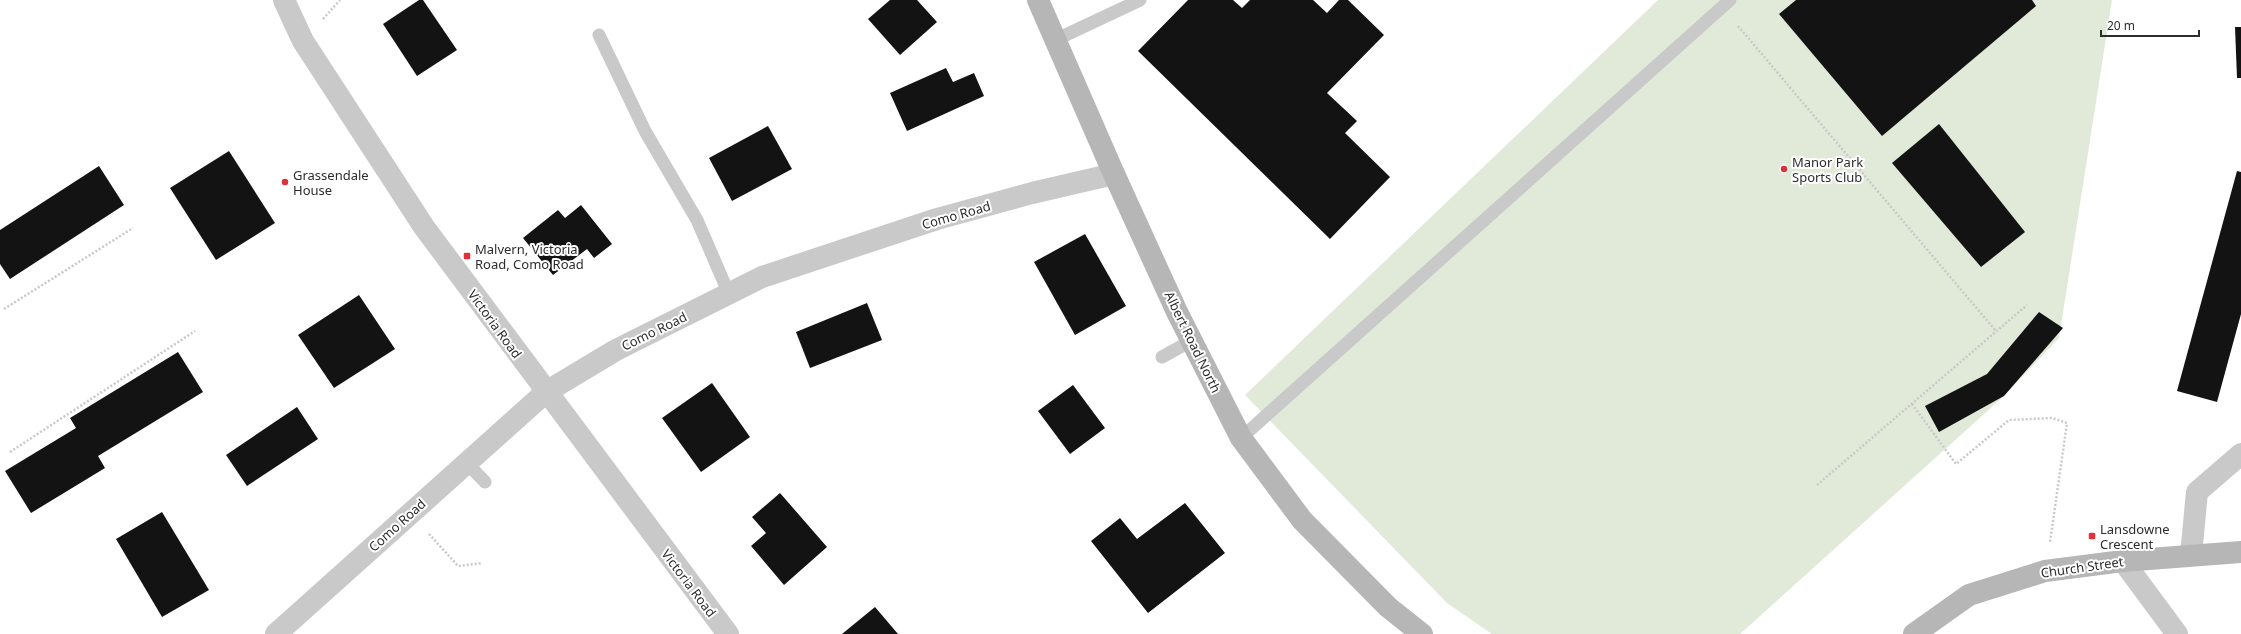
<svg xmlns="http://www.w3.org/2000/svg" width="2241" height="634" font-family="'Noto Sans',sans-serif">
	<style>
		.pitch { fill: #e1e9d9 }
		.building { fill: #131313 }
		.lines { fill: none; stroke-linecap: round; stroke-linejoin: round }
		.path { stroke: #c9c9c9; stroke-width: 2.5; stroke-dasharray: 2 2; stroke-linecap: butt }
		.lane { stroke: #c9c9c9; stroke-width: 13 }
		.street { stroke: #c9c9c9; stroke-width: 22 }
		.secondary { stroke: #b6b6b6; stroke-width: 22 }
		.poi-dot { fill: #e0303a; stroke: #fff; stroke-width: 1.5 }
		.labels { text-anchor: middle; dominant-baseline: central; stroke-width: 4; stroke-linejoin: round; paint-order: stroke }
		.poi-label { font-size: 13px; fill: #2c2c2c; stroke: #fff; text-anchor: start }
		.street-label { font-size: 13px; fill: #2c2c2c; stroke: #fff }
	</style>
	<rect width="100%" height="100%" fill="#fff"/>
	<path class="pitch" d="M 1658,0 L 2112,0 L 2059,338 L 2004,396 L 1740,634 L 1492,634 L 1447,603 L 1245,395 Z"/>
	<g class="building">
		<path d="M 419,0 L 423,0 L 457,50 L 417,76 L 383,24 Z"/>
		<path d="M 890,0 L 917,0 L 937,22 L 900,55 L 868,19 Z"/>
		<path d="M 1188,0 L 1233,0 L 1242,8 L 1250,0 L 1313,0 L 1327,13 L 1339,0 L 1348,0 L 1384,35 L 1327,93 L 1357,121 L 1345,133 L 1390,177 L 1330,239 L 1138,51 Z"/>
		<path d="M 1796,0 L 2032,0 L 2036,6 L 1882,136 L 1779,14 Z"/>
		<path d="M 2235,27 L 2241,27 L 2241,78 L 2237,78 Z"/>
		<path d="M 946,68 L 953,82 L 974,73 L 984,96 L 907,131 L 890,93 Z"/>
		<path d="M 1939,124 L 2025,232 L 1981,267 L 1892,163 Z"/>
		<path d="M 768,126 L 792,169 L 732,201 L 709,158 Z"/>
		<path d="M 229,151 L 275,223 L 216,260 L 170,188 Z"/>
		<path d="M 99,166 L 124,205 L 10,279 L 0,264 L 0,230 Z"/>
		<path d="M 2237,171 L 2241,172 L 2241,314 L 2217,402 L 2177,391 Z"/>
		<path d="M 581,205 L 612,244 L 594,258 L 587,249 L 553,275 L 523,238 L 558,210 L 565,218 Z"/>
		<path d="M 1085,234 L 1126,306 L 1075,335 L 1034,262 Z"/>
		<path d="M 359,295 L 395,349 L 334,388 L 298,335 Z"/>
		<path d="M 867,303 L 882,340 L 810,368 L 796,332 Z"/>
		<path d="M 2039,312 L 2063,328 L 2004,396 L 1939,432 L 1925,406 L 1987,374 Z"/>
		<path d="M 178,352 L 203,392 L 98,456 L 105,468 L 31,513 L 5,471 L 76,428 L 70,418 Z"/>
		<path d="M 712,383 L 750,437 L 701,472 L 662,418 Z"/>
		<path d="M 1073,385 L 1105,428 L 1070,454 L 1038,411 Z"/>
		<path d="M 297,407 L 318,439 L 247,486 L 226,455 Z"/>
		<path d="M 780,493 L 827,547 L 784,585 L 751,546 L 766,533 L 752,517 Z"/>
		<path d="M 1185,503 L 1225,553 L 1148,613 L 1091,541 L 1120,518 L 1137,539 Z"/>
		<path d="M 162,512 L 209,590 L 162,617 L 116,539 Z"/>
		<path d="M 875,607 L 898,634 L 842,634 Z"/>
	</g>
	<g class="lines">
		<g class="path">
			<path d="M 323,19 L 340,0"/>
			<path d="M 1738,26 L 1996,331"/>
			<path d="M 4,309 L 133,228"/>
			<path d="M 1912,404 L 1956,464 L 2009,420 L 2052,418 L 2067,423 L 2050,542"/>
			<path d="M 10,452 L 195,331"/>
			<path d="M 1817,485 L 2027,305"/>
			<path d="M 429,534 L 458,566 L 482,563"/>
		</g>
		<g class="lane">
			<path d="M 599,35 L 645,131 L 697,220 L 729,294"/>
			<path d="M 1055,40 L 1140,0"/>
			<path d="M 1162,357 L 1191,341"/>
			<path d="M 1241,438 L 1730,0"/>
			<path d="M 467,463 L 485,482"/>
		</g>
		<g class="street">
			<path d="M 284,0 L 303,41 L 424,227 L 728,634"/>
			<path d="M 2191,555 L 2197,492 L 2241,454"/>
			<path d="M 2123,561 L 2177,634"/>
			<path d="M 276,634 L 546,392 L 616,350 L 762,277 L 937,219 L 1032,193 L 1114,174"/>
		</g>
		<g class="secondary">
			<path d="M 1038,0 L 1114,174 L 1177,312 L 1241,438 L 1302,520 L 1388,607 L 1422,634"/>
			<path d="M 1914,634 L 1969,595 L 2045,571 L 2123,561 L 2241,552"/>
		</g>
	</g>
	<g class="poi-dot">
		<circle cx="1784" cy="169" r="4"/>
		<circle cx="285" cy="182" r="4"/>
		<rect x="463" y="252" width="8" height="8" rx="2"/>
		<rect x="2088" y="532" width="8" height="8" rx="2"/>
	</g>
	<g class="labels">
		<g class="poi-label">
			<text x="1792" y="162">Manor Park<tspan x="1792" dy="15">Sports Club</tspan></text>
			<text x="293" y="175">Grassendale<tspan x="293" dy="15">House</tspan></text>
			<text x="475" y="249">Malvern, Victoria<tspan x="475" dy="15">Road, Como Road</tspan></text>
			<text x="2100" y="529">Lansdowne<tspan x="2100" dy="15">Crescent</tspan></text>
		</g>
		<g class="street-label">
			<text transform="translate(956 215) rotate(-16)">Como Road</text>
			<text transform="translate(495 324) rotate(54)">Victoria Road</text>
			<text transform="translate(654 331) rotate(-26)">Como Road</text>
			<text transform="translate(1193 342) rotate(64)">Albert Road North</text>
			<text transform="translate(397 525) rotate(-42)">Como Road</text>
			<text transform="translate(2082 567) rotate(-8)">Church Street</text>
			<text transform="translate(689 583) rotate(53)">Victoria Road</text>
		</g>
	</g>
	<path d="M2101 30v6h98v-6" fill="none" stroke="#2c2c2c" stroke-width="2"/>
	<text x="2107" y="30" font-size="12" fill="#2c2c2c" stroke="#ffffff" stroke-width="3" paint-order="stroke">20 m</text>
</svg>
